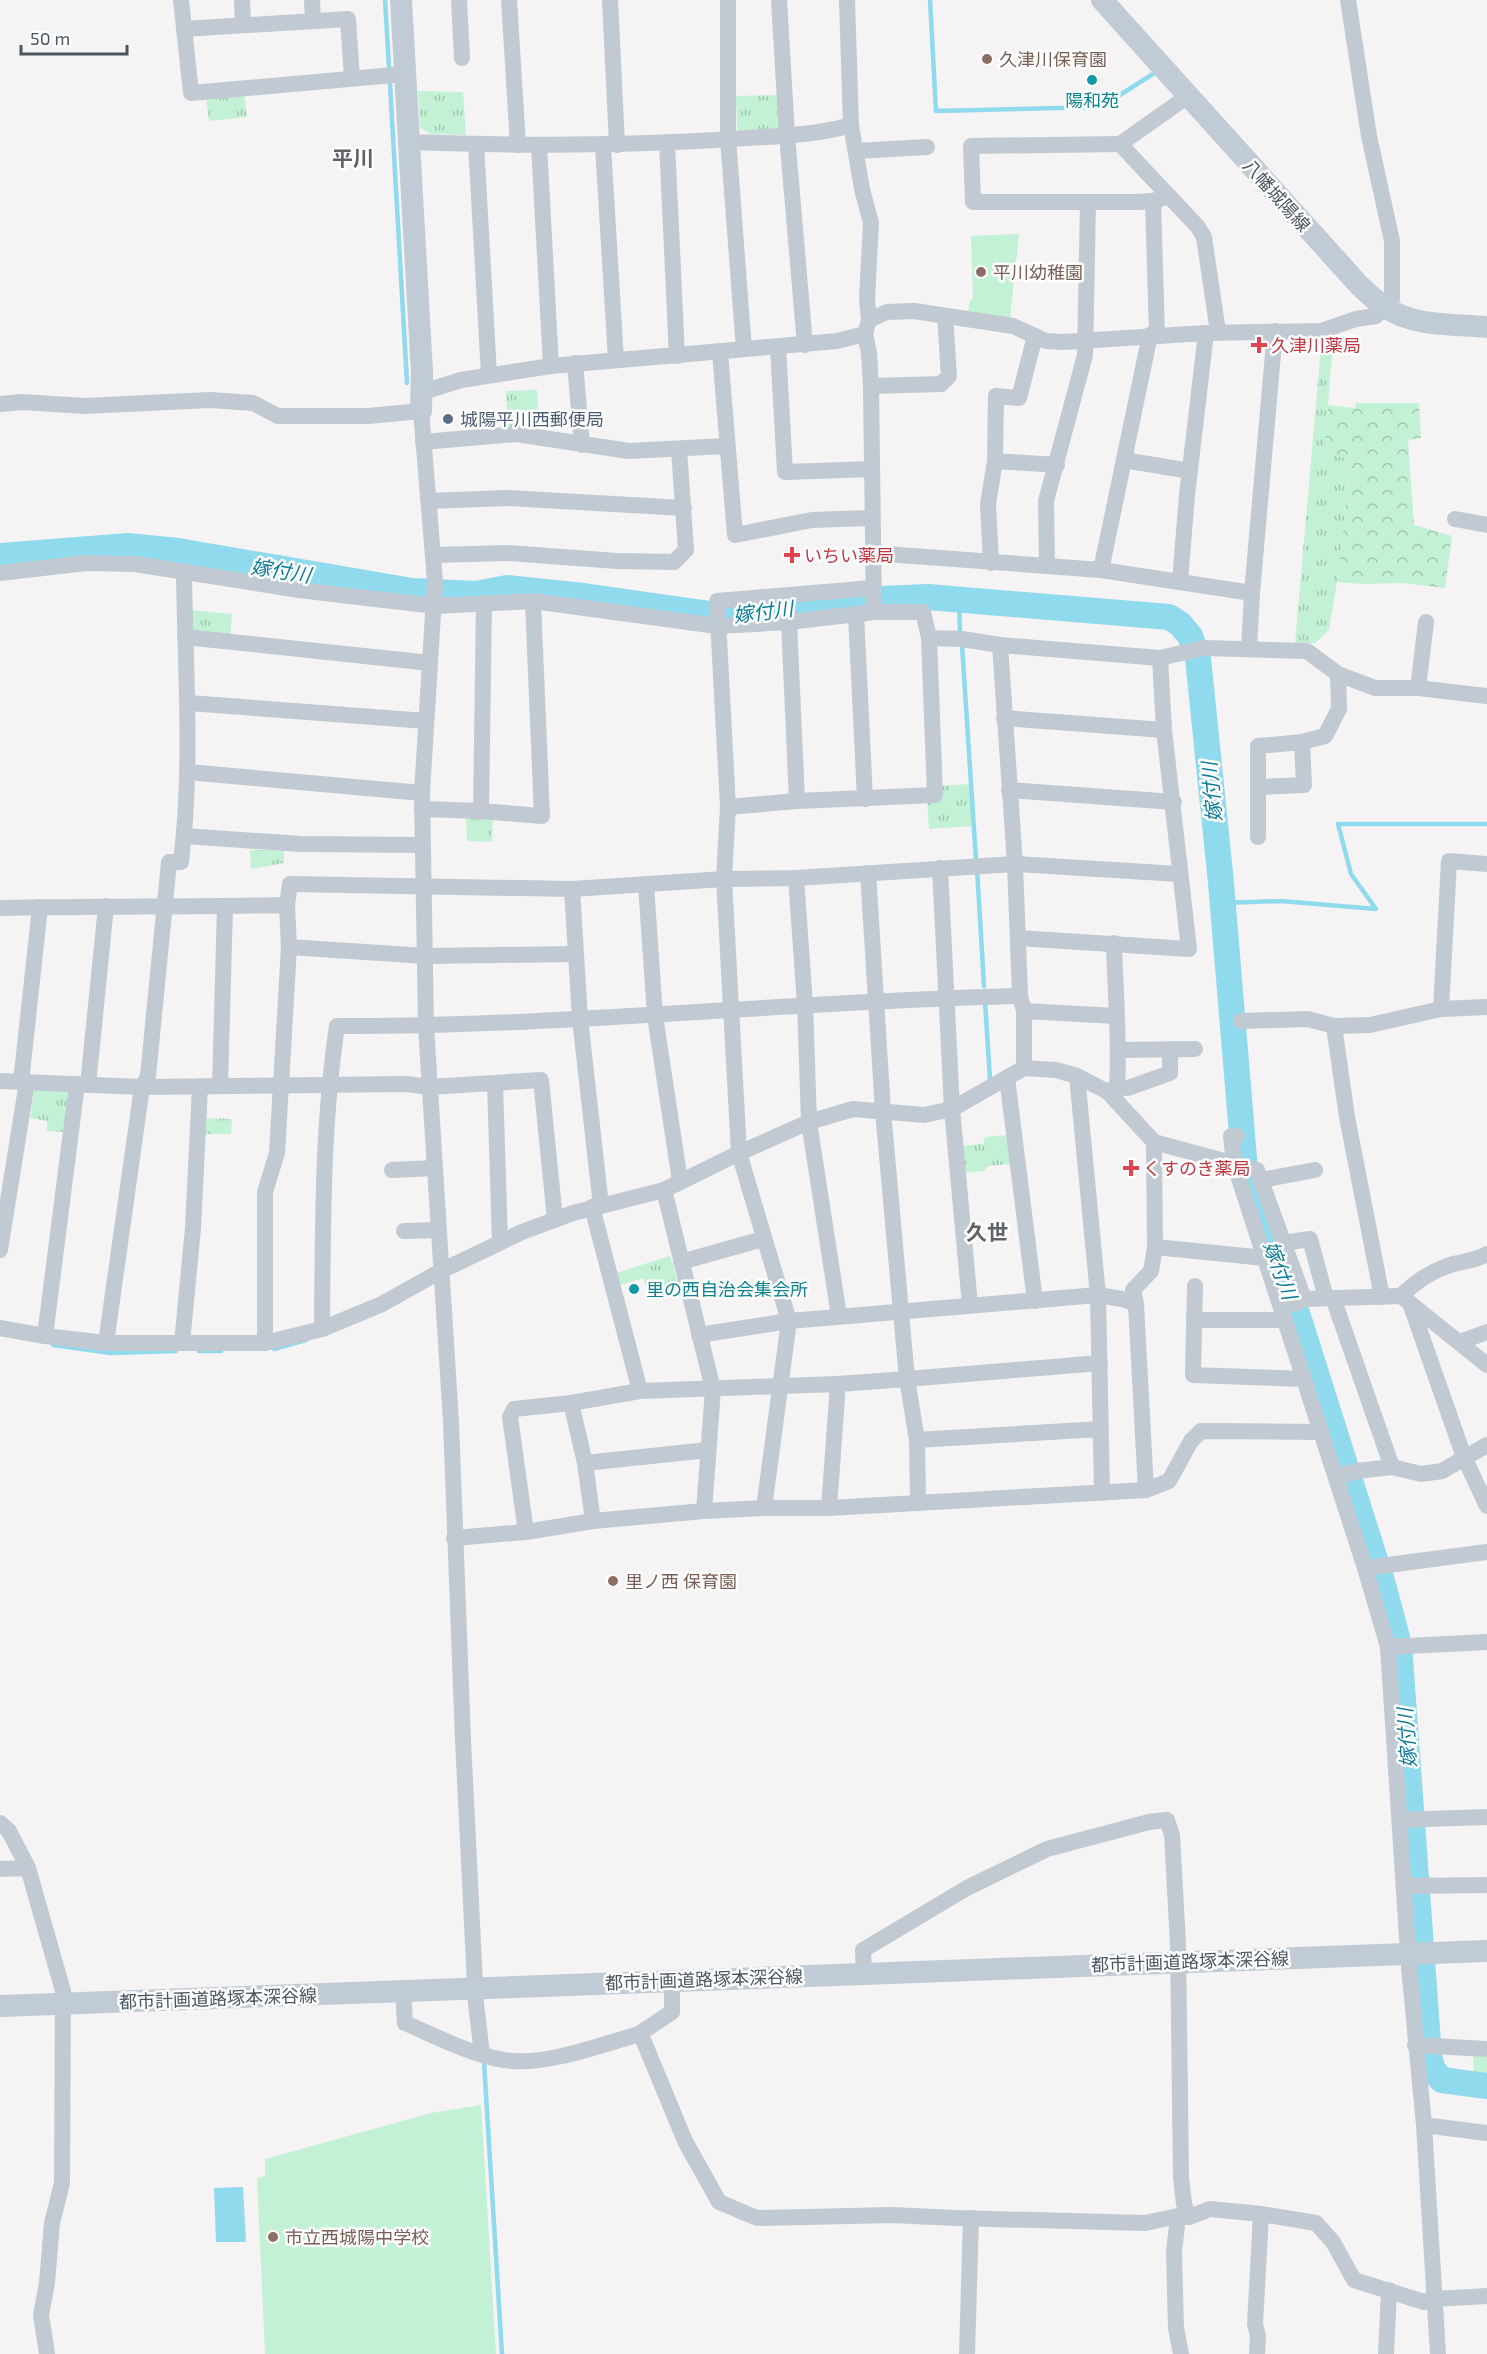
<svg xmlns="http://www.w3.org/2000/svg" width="1487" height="2354" font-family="'Exo 2','Noto Sans JP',sans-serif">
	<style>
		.green { fill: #c3f1d5 }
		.forest { fill: url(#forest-crowns) }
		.park { fill: url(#park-tufts) }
		.water { fill: #90daee }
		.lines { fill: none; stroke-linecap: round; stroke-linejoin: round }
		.stream { stroke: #90daee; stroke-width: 4.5 }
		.river { stroke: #90daee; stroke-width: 26 }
		.street { stroke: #c1cad2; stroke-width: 16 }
		.secondary { stroke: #c1cbd6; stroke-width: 22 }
		.education-dot { fill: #8d6e63; stroke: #fff; stroke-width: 2 }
		.culture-dot { fill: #0f9aa8; stroke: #fff; stroke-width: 2 }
		.health-dot { fill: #e0444e; stroke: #fff; stroke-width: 2 }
		.service-dot { fill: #5c6f8a; stroke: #fff; stroke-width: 2 }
		.labels { text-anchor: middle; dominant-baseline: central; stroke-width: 5; stroke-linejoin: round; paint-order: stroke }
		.education-label { font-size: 18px; fill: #785e54; stroke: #fff; text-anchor: start }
		.culture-label { font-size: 18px; fill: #0d838f; stroke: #fff }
		.street-label { font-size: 18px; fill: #4a5661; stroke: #fff }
		.health-label { font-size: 18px; fill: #be3a42; stroke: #fff; text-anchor: start }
		.service-label { font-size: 18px; fill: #4e5e75; stroke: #fff; text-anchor: start }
		.water-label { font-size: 20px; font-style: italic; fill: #0c7c9b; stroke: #fff }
		.quarter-label { font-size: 21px; font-weight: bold; fill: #5f6368; stroke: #fff }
	</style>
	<defs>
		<pattern id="forest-crowns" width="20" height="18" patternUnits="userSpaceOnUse" patternTransform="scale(1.5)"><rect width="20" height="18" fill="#c3f1d5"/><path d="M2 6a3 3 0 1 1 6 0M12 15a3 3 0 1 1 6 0" fill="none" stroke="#a0c6b0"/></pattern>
		<pattern id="park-tufts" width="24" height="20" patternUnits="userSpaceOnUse" patternTransform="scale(1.5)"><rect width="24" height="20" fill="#c3f1d5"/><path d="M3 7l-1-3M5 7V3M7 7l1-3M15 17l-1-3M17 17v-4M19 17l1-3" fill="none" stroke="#a0c6b0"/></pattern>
	</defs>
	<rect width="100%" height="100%" fill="#f5f3f3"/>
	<g class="green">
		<path d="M 1019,234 L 1010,318 L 968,312 L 970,300 L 973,299 L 971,236 Z"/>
		<path d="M 481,2105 L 496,2354 L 265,2354 L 257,2178 L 265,2176 L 265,2159 L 431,2113 Z"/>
	</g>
	<path class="forest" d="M 1356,403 L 1419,403 L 1421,438 L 1408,440 L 1414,525 L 1452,536 L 1445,588 L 1402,583 L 1362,584 L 1337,582 L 1351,460 L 1324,452 L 1328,405 L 1355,408 Z"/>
	<g class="park">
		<path d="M 418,91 L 463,92 L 466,135 L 431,134 L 420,128 Z"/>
		<path d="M 244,93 L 247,117 L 209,121 L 206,97 Z"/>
		<path d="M 779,95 L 780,127 L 775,132 L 743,133 L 737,129 L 736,96 Z"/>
		<path d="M 1334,333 L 1324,452 L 1351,460 L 1337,582 L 1329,630 L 1315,643 L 1295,643 L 1322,336 Z"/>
		<path d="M 537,390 L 539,433 L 508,430 L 506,391 Z"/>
		<path d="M 189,610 L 232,614 L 230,638 L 197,635 L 190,625 Z"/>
		<path d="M 970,784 L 973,826 L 929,829 L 927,800 L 939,786 Z"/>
		<path d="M 466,814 L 493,815 L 492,842 L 467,841 Z"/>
		<path d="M 250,850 L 284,850 L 284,863 L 251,869 Z"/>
		<path d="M 34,1090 L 68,1090 L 64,1132 L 47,1131 L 47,1121 L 30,1118 Z"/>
		<path d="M 203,1118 L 232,1119 L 231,1134 L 203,1134 Z"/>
		<path d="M 1008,1135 L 1012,1164 L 988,1166 L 984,1171 L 962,1173 L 960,1146 L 983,1144 L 985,1137 Z"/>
		<path d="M 670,1256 L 679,1284 L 648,1293 L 643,1278 L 620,1285 L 616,1273 Z"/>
		<path d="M 1473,2056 L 1487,2057 L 1487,2079 L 1474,2078 Z"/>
	</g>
	<path class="water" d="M 243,2187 L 246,2242 L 216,2242 L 214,2188 Z"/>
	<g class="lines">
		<g class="stream">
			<path d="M 385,0 L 389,67"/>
			<path d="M 930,0 L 936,111 L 1101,107 L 1153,74"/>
			<path d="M 390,84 L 407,383"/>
			<path d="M 959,599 L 960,633"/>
			<path d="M 962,645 L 976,860"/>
			<path d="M 977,869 L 984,986"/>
			<path d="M 1223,903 L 1281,901 L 1376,909 L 1351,874 L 1338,824 L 1487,824"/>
			<path d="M 985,1002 L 990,1079"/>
			<path d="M 53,1345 L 111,1353 L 176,1351"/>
			<path d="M 274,1349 L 306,1340"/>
			<path d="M 199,1351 L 221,1351"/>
			<path d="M 484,2062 L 502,2354"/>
		</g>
		<path class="river" d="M 0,556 L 128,546 L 178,551 L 412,591 L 476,594 L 507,588 L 584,596 L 724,616 L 855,600 L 928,597 L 1169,617 L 1180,624 L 1190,636 L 1198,658 L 1221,883 L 1245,1170 L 1296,1310 L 1384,1588 L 1399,1645 L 1429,2057 L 1433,2070 L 1442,2080 L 1487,2086"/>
		<g class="street">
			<path d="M 181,0 L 191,93 L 405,74"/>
			<path d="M 242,0 L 243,25"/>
			<path d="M 312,0 L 313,20"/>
			<path d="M 459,0 L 462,58"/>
			<path d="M 509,0 L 518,145"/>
			<path d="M 610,0 L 617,145"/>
			<path d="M 728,0 L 728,139 L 744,349"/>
			<path d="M 779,0 L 787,135 L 805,345"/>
			<path d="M 847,0 L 851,125"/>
			<path d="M 184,29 L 348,19 L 352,78"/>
			<path d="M 1188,96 L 1120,144 L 1198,227 L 1204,237 L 1218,332"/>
			<path d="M 409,142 C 517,146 625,146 733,139 C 772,136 814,136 851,125 L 862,189 L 871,223 L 867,299 L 869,320"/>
			<path d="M 667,143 L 677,356"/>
			<path d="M 476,144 L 489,375"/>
			<path d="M 1120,144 L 971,146 L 973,202 L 1137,202 L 1153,201 L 1169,196"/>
			<path d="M 539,145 L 551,366"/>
			<path d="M 603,146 L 616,360"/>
			<path d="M 856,151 L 927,147"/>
			<path d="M 1153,201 L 1157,335"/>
			<path d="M 865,334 L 869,353 L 871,386 L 874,612"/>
			<path d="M 1035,336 L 1019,398 L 996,396 L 995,461 L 1057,465"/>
			<path d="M 778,348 L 785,472 L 872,469"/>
			<path d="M 720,352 L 735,535 L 812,520 L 871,518"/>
			<path d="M 575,363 L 582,445"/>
			<path d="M 871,386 L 941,384 L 949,376 L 945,316"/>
			<path d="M 423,392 L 461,380 L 551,366 L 837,341 L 865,334 L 869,320 L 887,312 L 914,311 L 1013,326 L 1046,341 L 1063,342 L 1206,333 L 1321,331 L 1356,319 L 1376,316 L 1392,299 L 1392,241 L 1369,136 L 1348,0"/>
			<path d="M 0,404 L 22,402 L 85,406 L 210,400 L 253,403 L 278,416 L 368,416 L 421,411 L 435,581 L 422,793 L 426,1026 L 451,1422 L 463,1740 L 476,2004 L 482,2054"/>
			<path d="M 423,442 L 516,434 L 629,451 L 726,446"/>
			<path d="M 1124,460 L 1190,471"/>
			<path d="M 429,501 L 507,498 L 684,508"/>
			<path d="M 1455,519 L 1487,525"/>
			<path d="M 872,553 L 1101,570 L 1252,593"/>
			<path d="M 433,555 L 508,553 L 617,561 L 674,562 L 686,550 L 679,449"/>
			<path d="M 991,563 L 988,504 L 995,461"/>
			<path d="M 1047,566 L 1046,501 L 1085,355 L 1088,202"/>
			<path d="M 1101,570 L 1150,335"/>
			<path d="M 0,573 L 86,563 L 135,564 L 299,590 L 435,606 L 533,601 L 717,626 L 789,622 L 874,612 L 923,612 L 929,638 L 962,639 L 1000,645 L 1160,658 L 1204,648 L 1307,651 L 1338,674 L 1375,688 L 1418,688 L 1487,696"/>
			<path d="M 1180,581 L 1187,495 L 1206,333"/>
			<path d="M 856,614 L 865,799"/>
			<path d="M 789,622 L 797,801"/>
			<path d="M 185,637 L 430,663"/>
			<path d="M 1000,645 L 1015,864 L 1020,996 L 1024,1011 L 1024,1068"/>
			<path d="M 1249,648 L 1252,593 L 1275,331"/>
			<path d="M 1418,688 L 1426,622"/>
			<path d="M 189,703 L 426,721"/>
			<path d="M 1004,718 L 1164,730"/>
			<path d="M 1302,742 L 1304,785 L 1258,787 L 1258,746 L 1302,742 L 1325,736 L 1339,709 L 1338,674"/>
			<path d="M 188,772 L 422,793"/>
			<path d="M 1258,787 L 1258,837"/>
			<path d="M 1009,790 L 1174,802"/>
			<path d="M 728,807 L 797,801 L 935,795 L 929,638"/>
			<path d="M 422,809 L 481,811 L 542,816 L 533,601"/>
			<path d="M 481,811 L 484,603"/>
			<path d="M 184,836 L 301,844 L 421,845"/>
			<path d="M 940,868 L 952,1109 L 970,1305"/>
			<path d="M 868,873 L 883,1111 L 907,1379 L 1100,1363"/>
			<path d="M 796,878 L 805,1004 L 809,1122 L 839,1316"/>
			<path d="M 646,885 L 655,1016 L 680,1181"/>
			<path d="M 572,889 L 580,1019 L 601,1206"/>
			<path d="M 287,905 L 290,884 L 572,889 L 724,879 L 796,878 L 1015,864 L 1179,874"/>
			<path d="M 0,908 C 96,906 191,907 287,905 L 289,947 L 277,1153 L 265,1192 L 265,1343"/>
			<path d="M 1018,938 L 1189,949 L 1164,730 L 1160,658"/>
			<path d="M 289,947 L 426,956 L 575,954"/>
			<path d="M 1441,1009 L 1449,861 L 1487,864"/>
			<path d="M 1024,1011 L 1116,1016"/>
			<path d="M 1241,1021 L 1308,1019 L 1334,1026 L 1370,1025 L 1441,1009 L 1487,1007"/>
			<path d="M 1334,1026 L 1347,1117 L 1382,1297"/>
			<path d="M 1120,1050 L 1195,1049"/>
			<path d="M 1077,1076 L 1098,1295 L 1102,1493"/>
			<path d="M 1007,1078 L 1035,1301"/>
			<path d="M 0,1081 L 142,1087 L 406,1084 L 429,1087 L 541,1080 L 555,1219"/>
			<path d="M 21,1082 L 40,907"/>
			<path d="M 495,1083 L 500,1242"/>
			<path d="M 88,1085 L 106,906"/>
			<path d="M 220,1086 L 225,906"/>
			<path d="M 1117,1087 L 1128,1088 L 1170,1073 L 1170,1050"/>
			<path d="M 1108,1092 L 1117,1087 C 1120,1039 1115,991 1114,943"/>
			<path d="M 1237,1136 L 1231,1136 L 1234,1163 L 1365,1568 L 1388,1647 L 1409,1967 L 1424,2125 L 1438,2354"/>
			<path d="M 392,1170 L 434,1168"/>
			<path d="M 1261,1180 L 1315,1170"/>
			<path d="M 664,1190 L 713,1389 L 704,1511"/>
			<path d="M 592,1207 L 640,1391"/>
			<path d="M 404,1231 L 437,1230"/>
			<path d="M 1283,1243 L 1310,1239 L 1326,1298"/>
			<path d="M 1155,1247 L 1265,1258"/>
			<path d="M 0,1250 L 27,1082"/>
			<path d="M 681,1262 L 763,1239"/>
			<path d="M 1195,1286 L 1193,1375 L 1304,1379"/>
			<path d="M 1401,1296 C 1415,1282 1432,1271 1450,1265 C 1463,1261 1475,1261 1487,1254"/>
			<path d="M 1333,1298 L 1392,1467"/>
			<path d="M 1410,1303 L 1464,1457 L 1487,1506"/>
			<path d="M 1136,1304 L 1146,1490"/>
			<path d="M 1295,1304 L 1304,1299 L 1401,1296 L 1487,1365"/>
			<path d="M 1194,1320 L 1285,1320"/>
			<path d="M 0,1328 L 45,1336 L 106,1343 L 265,1343 L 322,1329 L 382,1304 L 441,1271 L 522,1232 L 573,1213 L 664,1190 L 739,1153 L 809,1122 L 853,1109 L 924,1115 L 952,1109 L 1024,1068 L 1056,1070 L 1077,1076 L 1108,1092 L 1154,1142 L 1257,1170 L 1304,1299"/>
			<path d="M 322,1329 C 323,1227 322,1126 337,1026 C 565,1027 792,1001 1020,996"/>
			<path d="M 699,1335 L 789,1321 L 739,1153 L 724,879 L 728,807 L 717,601 L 872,588"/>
			<path d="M 45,1336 L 77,1084"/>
			<path d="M 1460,1342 L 1487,1332"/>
			<path d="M 106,1343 L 142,1087 L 148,1076 L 169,862 L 181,862 C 193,765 185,669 184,572"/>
			<path d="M 182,1343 L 193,1228 L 200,1086"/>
			<path d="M 571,1403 L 585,1463 L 593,1521"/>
			<path d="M 917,1440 L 918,1503"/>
			<path d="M 585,1463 L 708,1450"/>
			<path d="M 1336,1477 L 1357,1471 L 1392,1467 L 1421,1474 L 1442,1471 L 1487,1445"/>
			<path d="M 764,1508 L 789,1321 L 1098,1295 L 1122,1299 L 1136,1304 L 1133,1290 L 1151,1271 L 1155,1247 L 1154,1142"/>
			<path d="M 829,1508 L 838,1384 L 907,1379 L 917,1440 L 1101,1429"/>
			<path d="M 526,1532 L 510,1417 L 514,1409 L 571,1403 L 640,1391 L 838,1384"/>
			<path d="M 454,1538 L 526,1532 L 593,1521 L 704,1511 L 764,1508 L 829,1508 L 1146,1490 L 1169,1481 L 1191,1441 L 1201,1431 L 1321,1432"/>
			<path d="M 1365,1568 L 1487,1552"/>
			<path d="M 1388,1647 L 1487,1642"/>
			<path d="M 1400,1820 L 1487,1817"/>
			<path d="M 0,1823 L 9,1831 L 28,1868 L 63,1991 L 62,2183 L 52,2223 L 47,2283 L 41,2315 L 47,2354"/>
			<path d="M 0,1869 L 28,1868"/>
			<path d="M 1405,1886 L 1487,1885"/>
			<path d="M 864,1974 L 863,1950 L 967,1888 L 1047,1849 L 1149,1822 L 1167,1820 L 1172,1835 L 1178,1944 L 1181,2177 L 1184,2204 L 1189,2217"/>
			<path d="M 403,1991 L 405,2023 C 435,2036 472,2055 504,2060 C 542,2067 601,2045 639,2034 L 644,2042 L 685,2141 L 719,2202 L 757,2218 L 892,2215 L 955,2218 L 1145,2223 L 1178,2216 L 1189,2217 L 1210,2209 L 1261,2214 L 1316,2223 L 1333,2242 L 1354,2280 L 1424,2302 L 1434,2299 L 1487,2296"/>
			<path d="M 639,2034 L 672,2012 L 672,1981"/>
			<path d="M 1415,2045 L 1487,2049"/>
			<path d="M 1424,2125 L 1487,2133"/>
			<path d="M 1178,2216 L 1174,2252 L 1176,2328 L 1181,2354"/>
			<path d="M 1257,2353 L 1258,2336 L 1255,2324 L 1261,2214"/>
			<path d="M 967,2354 L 971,2218"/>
			<path d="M 1386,2354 L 1389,2290"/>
		</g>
		<g class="secondary">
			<path d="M 401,0 L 422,372 L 421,411"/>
			<path d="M 1102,0 L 1359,285 C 1367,292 1375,301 1385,307 C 1414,327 1453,324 1487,327"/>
			<path d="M 0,2006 L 1487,1951"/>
		</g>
	</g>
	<g class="education-dot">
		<circle cx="987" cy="59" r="6"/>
		<circle cx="981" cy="272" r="6"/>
		<circle cx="613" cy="1581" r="6"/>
		<circle cx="273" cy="2237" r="6"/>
	</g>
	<g class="culture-dot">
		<circle cx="1092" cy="80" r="6"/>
		<circle cx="634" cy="1289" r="6"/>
	</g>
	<g class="health-dot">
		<path d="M1256 336h6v6h6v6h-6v6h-6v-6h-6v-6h6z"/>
		<path d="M789 546h6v6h6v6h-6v6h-6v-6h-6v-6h6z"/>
		<path d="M1128 1159h6v6h6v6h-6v6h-6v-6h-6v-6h6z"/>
	</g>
	<circle class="service-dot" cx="448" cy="419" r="6"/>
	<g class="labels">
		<g class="education-label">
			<text x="999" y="59">久津川保育園</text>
			<text x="993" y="272">平川幼稚園</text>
			<text x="625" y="1581">里ノ西 保育園</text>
			<text x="285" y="2237">市立西城陽中学校</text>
		</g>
		<g class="culture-label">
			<text x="1092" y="100">陽和苑</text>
			<text x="646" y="1289" text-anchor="start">里の西自治会集会所</text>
		</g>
		<g class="street-label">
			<text transform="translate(1277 195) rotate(48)">八幡城陽線</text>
			<text transform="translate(1190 1961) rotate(-2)">都市計画道路塚本深谷線</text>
			<text transform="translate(704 1979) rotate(-2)">都市計画道路塚本深谷線</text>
			<text transform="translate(218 1998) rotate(-2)">都市計画道路塚本深谷線</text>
		</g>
		<g class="health-label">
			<text x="1271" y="345">久津川薬局</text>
			<text x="804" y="555">いちい薬局</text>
			<text x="1143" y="1168">くすのき薬局</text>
		</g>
		<g class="service-label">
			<text x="460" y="419">城陽平川西郵便局</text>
		</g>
		<g class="water-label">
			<text transform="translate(281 570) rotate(9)">嫁付川</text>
			<text transform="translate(763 611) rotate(-7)">嫁付川</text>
			<text transform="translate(1211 792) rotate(-95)">嫁付川</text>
			<text transform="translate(1281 1270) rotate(70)">嫁付川</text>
			<text transform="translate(1406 1738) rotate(-94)">嫁付川</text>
		</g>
		<g class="quarter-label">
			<text x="353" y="157">平川</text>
			<text x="987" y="1231">久世</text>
		</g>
	</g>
	<path d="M21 45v9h106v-9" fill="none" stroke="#4a5661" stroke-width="3"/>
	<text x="30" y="45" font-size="18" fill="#4a5661" stroke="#ffffff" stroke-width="4.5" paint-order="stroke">50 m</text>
</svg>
